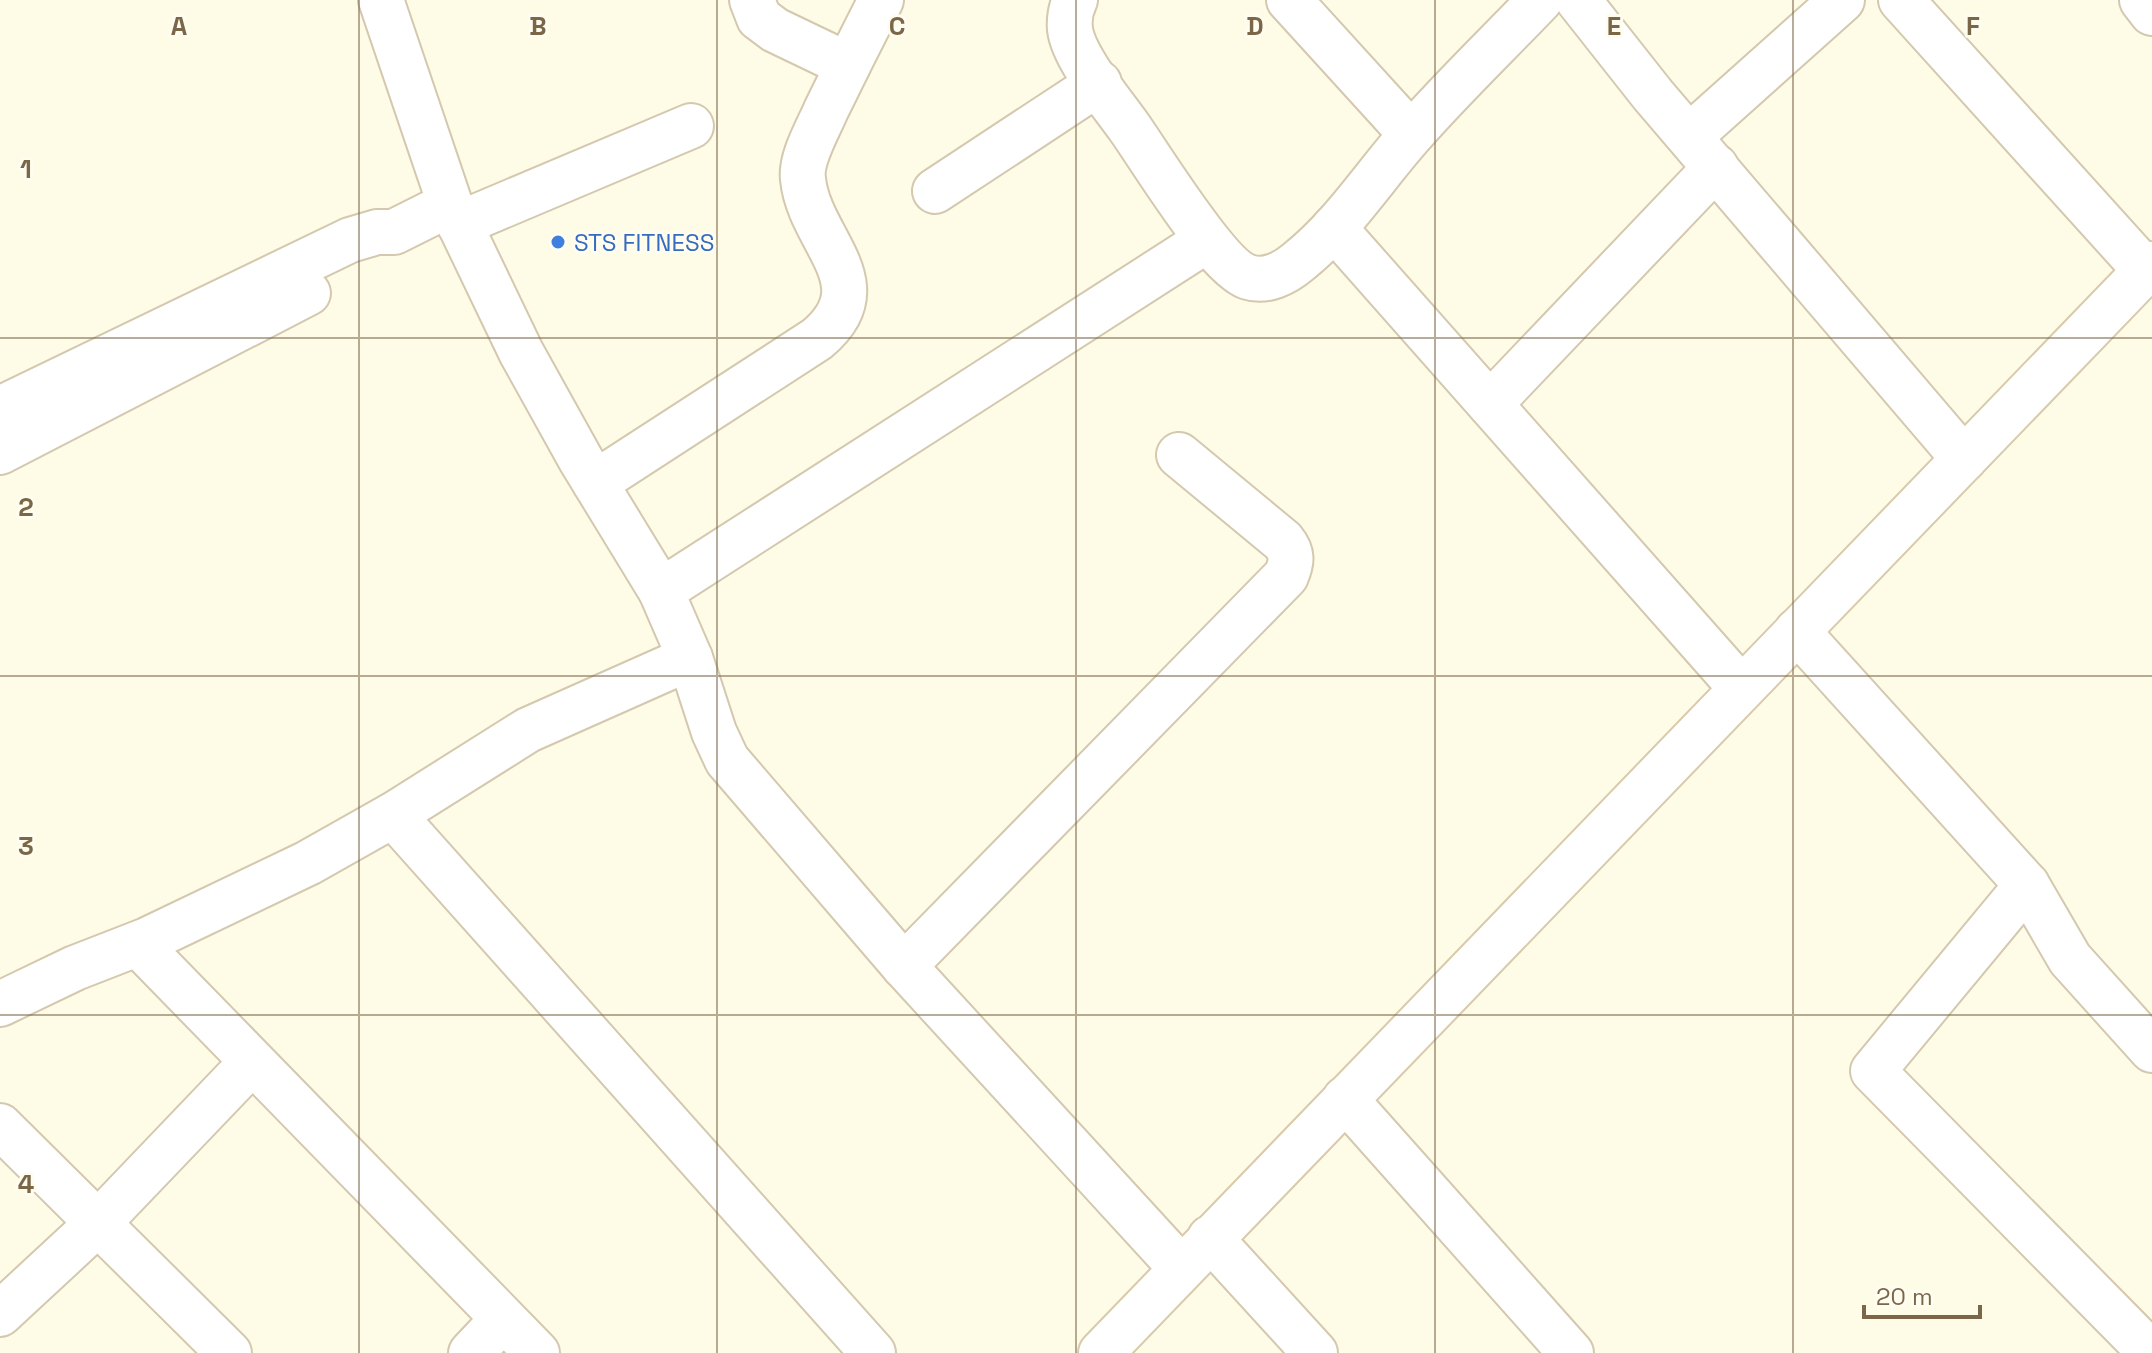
<svg xmlns="http://www.w3.org/2000/svg" width="2152" height="1353" font-family="'Space Grotesk',sans-serif">
	<style>
		.lines { fill: none; stroke-linecap: round; stroke-linejoin: round }
		.minor-casing { stroke: #d4c8ae; stroke-width: 48 }
		.secondary-casing { stroke: #d8caaa; stroke-width: 48 }
		.minor { stroke: #fff; stroke-width: 44 }
		.secondary { stroke: #fff; stroke-width: 44 }
		.grid { fill: none; stroke: #7b6748; stroke-width: 2; stroke-opacity: 0.55 }
		.shop-dot { fill: #3f7fe0; stroke: #fffdef; stroke-width: 3 }
		.labels { text-anchor: middle; dominant-baseline: central; stroke-width: 6; stroke-linejoin: round; paint-order: stroke }
		.shop-label { font-size: 24px; fill: #366cbe; stroke: #fffdef; text-anchor: start }
		.grid-label { font-size: 26px; text-anchor: middle; font-weight: bold; fill: #7b6748; stroke: #fffdef; stroke-width: 6; stroke-linejoin: round; paint-order: stroke }
	</style>
	<rect width="100%" height="100%" fill="#fefbe7"/>
	<g class="lines">
		<defs>
			<g id="minor">
				<path d="M 381,0 L 450,204 L 521,352 L 581,460 L 661,591 L 690,658 L 714,732 L 727,760 L 904,966 L 1181,1268"/>
				<path d="M 752,0 L 759,18 L 775,30 L 848,65"/>
				<path d="M 1075,0 C 1071,8 1069,20 1070,29 C 1073,57 1112,103 1129,127 C 1151,158 1217,267 1248,277 C 1266,283 1285,273 1298,262 C 1342,227 1373,178 1410,136 C 1451,89 1497,45 1540,0"/>
				<path d="M 1289,0 L 1411,134"/>
				<path d="M 1578,0 L 1653,95 L 1964,459"/>
				<path d="M 1901,0 L 2146,271"/>
				<path d="M 2142,0 L 2152,13"/>
				<path d="M 1690,136 L 1842,0"/>
				<path d="M 935,191 L 1099,83"/>
				<path d="M 459,224 L 691,126"/>
				<path d="M 1334,228 L 1741,688"/>
				<path d="M 1490,404 L 1716,167"/>
				<path d="M 0,409 L 350,240 L 377,232 L 394,232 L 450,204"/>
				<path d="M 0,452 L 308,293"/>
				<path d="M 595,483 L 817,339 C 883,284 809,241 803,179 C 800,159 818,129 826,110 C 844,73 862,37 881,0"/>
				<path d="M 661,591 L 1207,240"/>
				<path d="M 1797,631 L 2027,885 L 2070,959 L 2152,1050"/>
				<path d="M 393,815 L 873,1353"/>
				<path d="M 2027,885 L 1873,1071 L 2151,1353"/>
				<path d="M 138,944 L 537,1353"/>
				<path d="M 904,966 L 1286,576 C 1292,562 1293,553 1283,541 L 1179,455"/>
				<path d="M 0,1004 L 75,968 L 147,940 L 308,863 L 393,815 L 528,730 L 690,658"/>
				<path d="M 1345,1099 L 1571,1353"/>
				<path d="M 0,1126 L 229,1353"/>
				<path d="M 1210,1238 L 1315,1353"/>
				<path d="M 0,1314 L 98,1223 L 252,1062"/>
				<path d="M 471,1353 L 503,1319"/>
			</g>
			<path id="secondary" d="M 1101,1353 L 2152,264"/>
		</defs>
		<use href="#minor" class="minor-casing"/>
		<use href="#secondary" class="secondary-casing"/>
		<use href="#minor" class="minor"/>
		<use href="#secondary" class="secondary"/>
	</g>
	<path class="grid" d="M 359,0 L 359,1353M 717,0 L 717,1353M 1076,0 L 1076,1353M 1435,0 L 1435,1353M 1793,0 L 1793,1353M 0,338 L 2152,338M 0,676 L 2152,676M 0,1015 L 2152,1015"/>
	<circle class="shop-dot" cx="558" cy="242" r="8"/>
	<g class="labels">
		<g class="shop-label">
			<text x="574" y="242">STS FITNESS</text>
		</g>
	</g>
	<g class="grid-label">
		<text x="179" y="35">A</text>
		<text x="538" y="35">B</text>
		<text x="897" y="35">C</text>
		<text x="1255" y="35">D</text>
		<text x="1614" y="35">E</text>
		<text x="1973" y="35">F</text>
		<text x="26" y="178">1</text>
		<text x="26" y="516">2</text>
		<text x="26" y="855">3</text>
		<text x="26" y="1193">4</text>
	</g>
	<path d="M1864 1305v12h116v-12" fill="none" stroke="#7b6748" stroke-width="4"/>
	<text x="1876" y="1305" font-size="24" fill="#7b6748" stroke="#fffdef" stroke-width="6" paint-order="stroke">20 m</text>
</svg>
